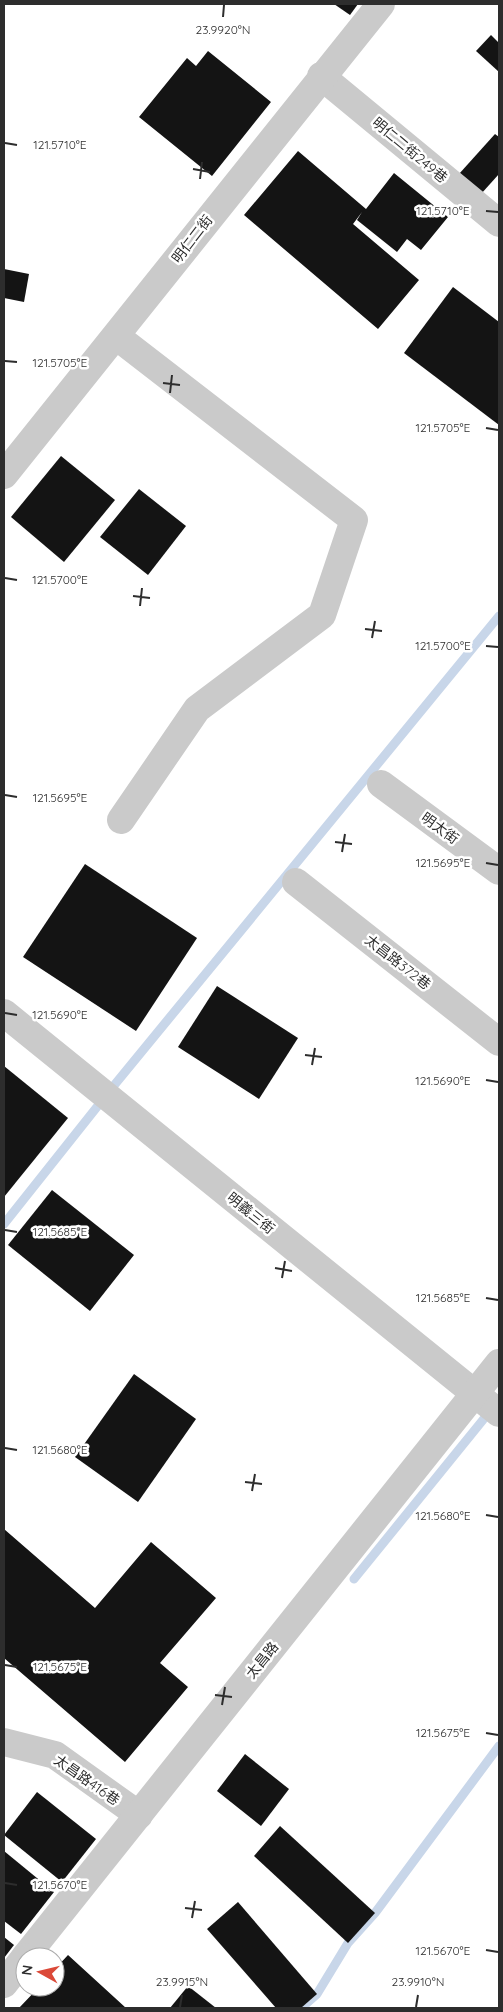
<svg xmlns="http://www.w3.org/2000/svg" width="503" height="2012" font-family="Quicksand,'Noto Sans TC',sans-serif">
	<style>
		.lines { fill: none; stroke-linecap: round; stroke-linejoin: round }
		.stream { stroke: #c8d6e9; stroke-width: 9 }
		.building { fill: #141414 }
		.minor { stroke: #cacaca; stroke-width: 28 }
		.ticks { fill: none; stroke: #2d2d2d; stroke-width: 2 }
		.labels { text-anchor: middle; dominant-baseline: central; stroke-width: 5; stroke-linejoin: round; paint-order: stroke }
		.street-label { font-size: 14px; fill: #2d2d2d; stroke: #fff }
		.ticks-label { font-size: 12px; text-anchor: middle; fill: #2d2d2d; stroke: #fff; stroke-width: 5; stroke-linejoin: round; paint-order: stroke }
	</style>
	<rect width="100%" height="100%" fill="#fff"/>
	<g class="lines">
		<g class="stream">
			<path d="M 4,1224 L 116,1083 L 499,616"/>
			<path d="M 354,1579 L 491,1410"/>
			<path d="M 301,2008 L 317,1994 L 348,1943 L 375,1913 L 499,1746"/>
		</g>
	</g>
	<g class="building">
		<path d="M 334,4 L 358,4 L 350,15 Z"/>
		<path d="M 491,35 L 499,43 L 499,72 L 476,51 Z"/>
		<path d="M 208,51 L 271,102 L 212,176 L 139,117 L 187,58 L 196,66 Z"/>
		<path d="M 495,134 L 499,137 L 499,174 L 481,194 L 459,174 Z"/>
		<path d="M 298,151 L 366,209 L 394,173 L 448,217 L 421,250 L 407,239 L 397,252 L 357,220 L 362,212 L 353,224 L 419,280 L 378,329 L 244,215 Z"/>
		<path d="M 4,269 L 29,274 L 24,302 L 4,298 Z"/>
		<path d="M 453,287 L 499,322 L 499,425 L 404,353 Z"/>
		<path d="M 61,456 L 115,500 L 64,562 L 11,517 Z"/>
		<path d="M 139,489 L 186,526 L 148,575 L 100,537 Z"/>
		<path d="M 85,864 L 197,938 L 136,1031 L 23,957 Z"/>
		<path d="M 217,986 L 298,1038 L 259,1099 L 178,1047 Z"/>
		<path d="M 4,1066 L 68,1118 L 4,1197 Z"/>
		<path d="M 52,1190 L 134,1255 L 90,1311 L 8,1245 Z"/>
		<path d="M 134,1374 L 196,1419 L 138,1502 L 75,1457 Z"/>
		<path d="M 4,1529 L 95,1608 L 151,1542 L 216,1598 L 160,1663 L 188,1687 L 125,1762 L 4,1658 Z"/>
		<path d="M 245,1754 L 289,1789 L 261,1826 L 217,1791 Z"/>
		<path d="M 37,1792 L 96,1839 L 62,1882 L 4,1835 Z"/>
		<path d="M 280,1826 L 375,1913 L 348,1943 L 254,1856 Z"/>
		<path d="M 4,1851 L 54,1892 L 21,1934 L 4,1921 Z"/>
		<path d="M 238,1902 L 317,1994 L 301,2008 L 276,2008 L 207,1929 Z"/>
		<path d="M 4,1937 L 14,1945 L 4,1958 Z"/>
		<path d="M 68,1955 L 126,2008 L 19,2008 L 39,1987 L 55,1987 L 55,1969 Z"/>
		<path d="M 188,1986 L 216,2008 L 170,2008 Z"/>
	</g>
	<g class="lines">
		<g class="minor">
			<path d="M 321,76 L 499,223"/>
			<path d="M 116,336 L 354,520 L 322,615 L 197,709 L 121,820"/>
			<path d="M 4,475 L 381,4"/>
			<path d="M 381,784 L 499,871"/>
			<path d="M 296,882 L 499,1042"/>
			<path d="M 4,1013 L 499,1413"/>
			<path d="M 4,1742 L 55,1755 L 139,1815"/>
			<path d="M 25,1957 L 499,1363"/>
			<path d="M 4,1984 L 25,1957"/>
		</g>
	</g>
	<path class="ticks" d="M 223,17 L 224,5M 5,143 L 17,145M 193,169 L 210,172M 200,179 L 202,162M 486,211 L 498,212M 5,361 L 17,362M 163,383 L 180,385M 170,393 L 172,375M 486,428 L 498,430M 5,578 L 17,580M 133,596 L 150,598M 140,606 L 142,588M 365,629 L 382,631M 372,638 L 375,621M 486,646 L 498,647M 5,795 L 17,797M 335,842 L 352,844M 342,852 L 345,834M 486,863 L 498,865M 5,1013 L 17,1015M 305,1055 L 322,1057M 312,1065 L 315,1048M 486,1080 L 498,1082M 5,1230 L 17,1232M 275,1268 L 292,1271M 282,1278 L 285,1261M 486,1298 L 498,1300M 5,1448 L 17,1450M 245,1482 L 262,1484M 252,1491 L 255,1474M 486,1515 L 498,1517M 5,1665 L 17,1667M 215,1695 L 232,1697M 222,1705 L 225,1687M 486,1733 L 498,1735M 5,1883 L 17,1885M 185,1908 L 202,1910M 192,1918 L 195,1901M 486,1950 L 498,1952M 180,2007 L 182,1995M 416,2007 L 418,1995"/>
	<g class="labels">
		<g class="street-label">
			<text transform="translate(410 150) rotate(40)">明仁二街249巷</text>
			<text transform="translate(192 239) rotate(-52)">明仁二街</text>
			<text transform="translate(440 828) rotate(36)">明太街</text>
			<text transform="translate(398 962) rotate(38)">太昌路372巷</text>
			<text transform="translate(251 1213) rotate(39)">明義三街</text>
			<text transform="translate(262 1660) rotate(-51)">太昌路</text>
			<text transform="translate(87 1780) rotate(35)">太昌路416巷</text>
		</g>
	</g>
	<g class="ticks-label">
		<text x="223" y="34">23.9920°N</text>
		<text x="60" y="149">121.5710°E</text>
		<text x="443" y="215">121.5710°E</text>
		<text x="60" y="367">121.5705°E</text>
		<text x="443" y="432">121.5705°E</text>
		<text x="60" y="584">121.5700°E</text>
		<text x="443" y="650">121.5700°E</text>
		<text x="60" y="802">121.5695°E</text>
		<text x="443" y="867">121.5695°E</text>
		<text x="60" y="1019">121.5690°E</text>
		<text x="443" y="1085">121.5690°E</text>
		<text x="60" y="1236">121.5685°E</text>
		<text x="443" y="1302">121.5685°E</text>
		<text x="60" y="1454">121.5680°E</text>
		<text x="443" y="1520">121.5680°E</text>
		<text x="60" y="1671">121.5675°E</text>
		<text x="443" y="1737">121.5675°E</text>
		<text x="60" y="1889">121.5670°E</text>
		<text x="443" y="1955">121.5670°E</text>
		<text x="182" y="1986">23.9915°N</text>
		<text x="418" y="1986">23.9910°N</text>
	</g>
	<rect width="503" height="2012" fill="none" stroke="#2d2d2d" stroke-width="10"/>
	<g transform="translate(40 1972) rotate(278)"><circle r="24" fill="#ffffff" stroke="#ababab"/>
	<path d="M0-4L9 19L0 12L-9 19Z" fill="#db4938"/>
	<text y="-8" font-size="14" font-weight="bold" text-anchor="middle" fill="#2d2d2d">N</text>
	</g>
</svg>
